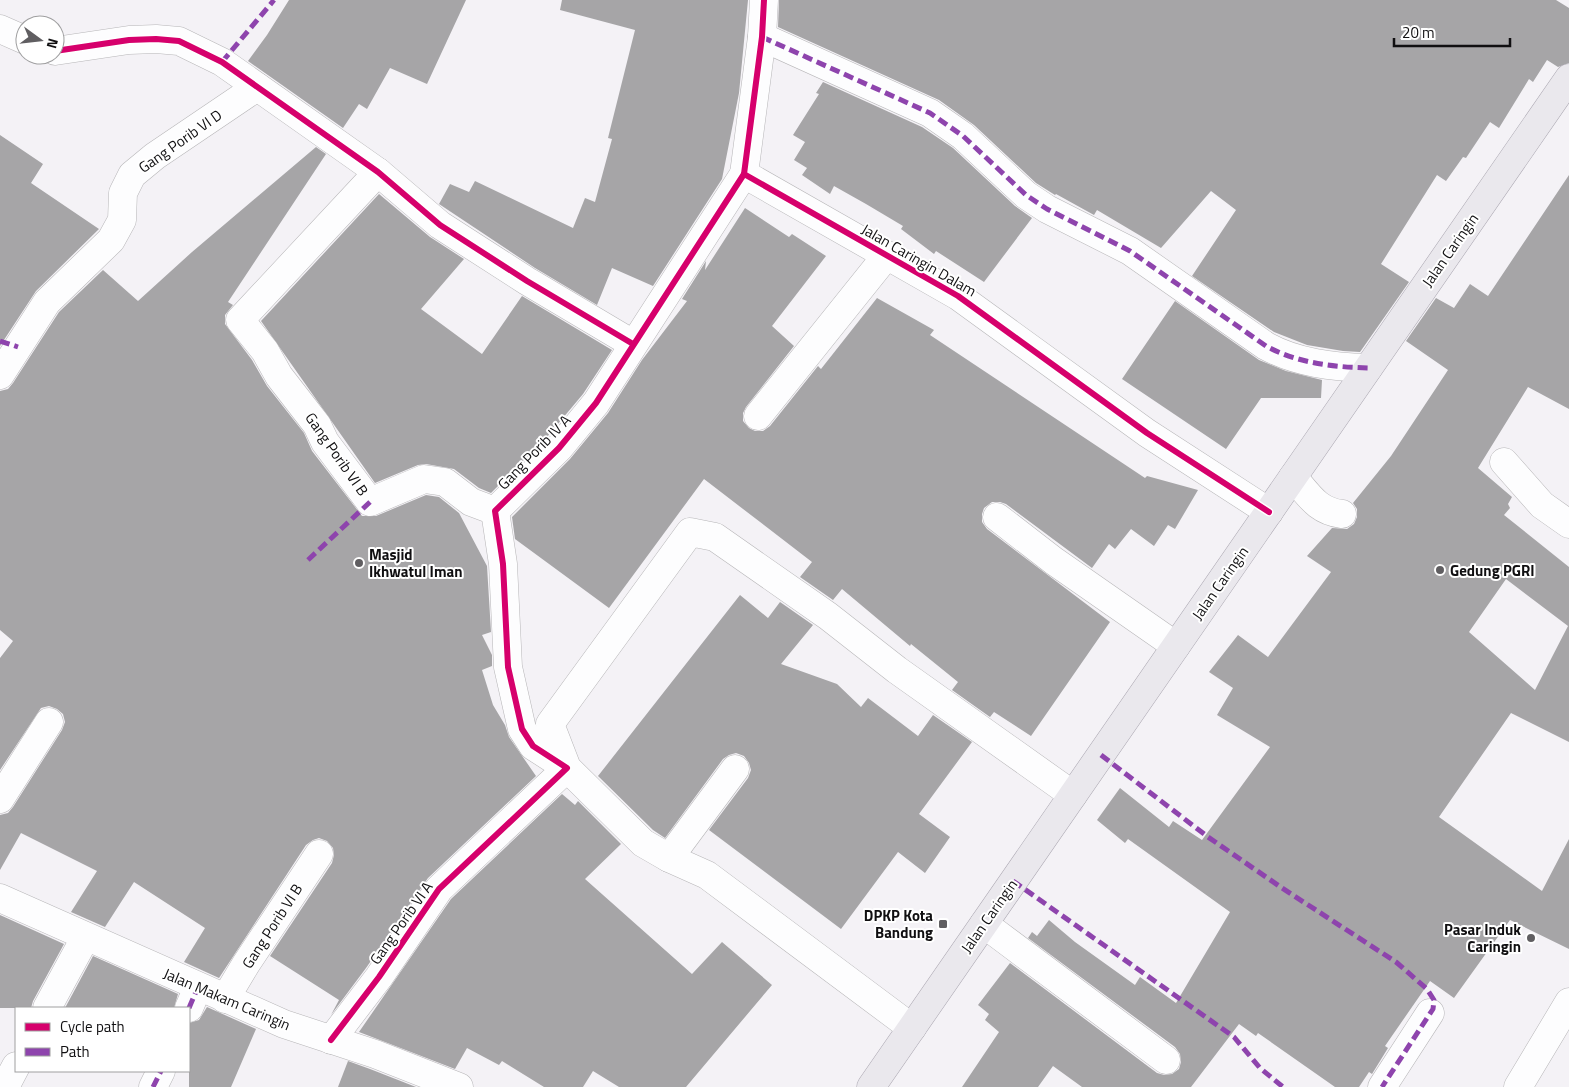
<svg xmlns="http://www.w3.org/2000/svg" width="1569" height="1087" font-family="'Titillium Web',sans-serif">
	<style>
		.building { fill: #a6a5a7; fill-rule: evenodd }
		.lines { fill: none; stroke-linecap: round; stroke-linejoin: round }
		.minor-casing { stroke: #b7b6b8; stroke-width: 29 }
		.major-casing { stroke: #aaa6b0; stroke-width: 29 }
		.minor { stroke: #fdfdfe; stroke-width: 28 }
		.major { stroke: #eae8ed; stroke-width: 28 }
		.quiet { stroke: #8e44ad; stroke-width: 5; stroke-dasharray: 10 5; stroke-linecap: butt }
		.cycleway-casing { stroke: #fff; stroke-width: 9 }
		.cycleway { stroke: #d6006c; stroke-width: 6 }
		.poi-dot { fill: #605e61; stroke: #fff; stroke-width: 2 }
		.labels { text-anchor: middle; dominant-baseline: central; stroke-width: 4; stroke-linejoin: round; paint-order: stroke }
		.street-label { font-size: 15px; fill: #100f11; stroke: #fff }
		.poi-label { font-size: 15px; font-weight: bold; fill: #100f11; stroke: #fff; text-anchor: start }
	</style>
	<rect width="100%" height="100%" fill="#f4f2f6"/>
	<g class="building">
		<path d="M 289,0 L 466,0 L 427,84 L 390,68 L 367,109 L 359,104 L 343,128 L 248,61 L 267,35 Z"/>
		<path d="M 562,0 L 748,0 L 739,93 L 722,179 L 653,286 L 612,268 L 597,305 L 535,268 L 439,204 L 450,184 L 469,192 L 475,181 L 573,228 L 585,198 L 595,202 L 612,139 L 608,138 L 635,30 L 560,10 Z"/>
		<path d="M 779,0 L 1556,0 L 1569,8 L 1569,63 L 1558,67 L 1547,60 L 1533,82 L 1529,79 L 1499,128 L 1490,122 L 1466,158 L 1463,157 L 1446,181 L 1437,175 L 1381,264 L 1409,282 L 1360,352 L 1343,351 L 1307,345 L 1274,332 L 1192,276 L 1236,210 L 1211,191 L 1161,248 L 1097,210 L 1094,215 L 1056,194 L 1055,195 L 1036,183 L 974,125 L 939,100 L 778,27 Z"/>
		<path d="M 823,82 L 922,127 L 953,148 L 1015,206 L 1032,218 L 984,282 L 936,251 L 934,254 L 901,229 L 903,226 L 866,204 L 834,186 L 830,194 L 802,175 L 807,168 L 794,160 L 805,142 L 793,135 L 819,94 L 816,93 Z"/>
		<path d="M 0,135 L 43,164 L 31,183 L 99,229 L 36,291 L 0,346 Z"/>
		<path d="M 316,147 L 326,154 L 228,302 L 233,305 L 225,315 L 225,324 L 252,360 L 267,386 L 304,433 L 312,451 L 362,516 L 376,516 L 426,495 L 439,497 L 459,513 L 487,566 L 491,632 L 482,635 L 492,655 L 492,666 L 482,670 L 493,705 L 505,725 L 509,737 L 536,776 L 428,878 L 366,968 L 331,1015 L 339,1000 L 270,956 L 332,863 L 334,855 L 333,848 L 327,841 L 319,838 L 313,840 L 306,845 L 219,978 L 184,962 L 205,928 L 134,882 L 105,927 L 71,912 L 97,871 L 21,833 L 0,870 L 0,815 L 8,813 L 13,807 L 62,730 L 65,722 L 63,714 L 57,709 L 49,706 L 41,708 L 0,770 L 0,658 L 13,641 L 0,630 L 0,391 L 8,389 L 13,383 L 59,312 L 103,270 L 138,301 L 192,252 Z"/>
		<path d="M 1569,175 L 1569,409 L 1528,387 L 1478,468 L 1512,497 L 1508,504 L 1510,508 L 1504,515 L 1569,567 L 1569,742 L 1511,713 L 1439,817 L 1542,891 L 1569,839 L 1569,949 L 1510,920 L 1454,998 L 1430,981 L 1385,1046 L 1388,1048 L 1372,1074 L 1369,1072 L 1359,1087 L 1335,1087 L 1258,1033 L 1256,1036 L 1239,1024 L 1191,1087 L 1082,1087 L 1053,1066 L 1038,1087 L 962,1087 L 999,1032 L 985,1020 L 989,1014 L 978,1005 L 1010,963 L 1157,1073 L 1164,1075 L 1172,1074 L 1179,1069 L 1181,1062 L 1180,1054 L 1175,1047 L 1028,938 L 1032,932 L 1037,936 L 1049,920 L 1075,942 L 1135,985 L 1140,977 L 1176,1003 L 1230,912 L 1128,839 L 1125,843 L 1097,820 L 1120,788 L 1169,827 L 1173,821 L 1202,840 L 1270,747 L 1217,715 L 1233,688 L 1209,672 L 1238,635 L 1268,657 L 1331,572 L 1307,556 L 1332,528 L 1347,529 L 1354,524 L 1357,517 L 1357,509 L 1353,503 L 1391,456 L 1448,370 L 1406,341 L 1436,298 L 1454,308 L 1470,284 L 1488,296 ZM 1506,579 L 1568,626 L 1535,690 L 1469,632 Z"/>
		<path d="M 379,194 L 430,237 L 464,259 L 421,309 L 482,354 L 522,296 L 612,350 L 583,394 L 547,437 L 491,493 L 479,488 L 454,469 L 426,464 L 418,465 L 375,483 L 261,321 Z"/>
		<path d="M 745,208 L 789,237 L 792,234 L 826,256 L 772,326 L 794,346 L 746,407 L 743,413 L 743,421 L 749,428 L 755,431 L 763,431 L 770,426 L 818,366 L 821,369 L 877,298 L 934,330 L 930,335 L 1145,478 L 1147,476 L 1198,490 L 1175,529 L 1168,525 L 1154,546 L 1131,529 L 1115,549 L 1109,544 L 1092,568 L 1006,504 L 1000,502 L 992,502 L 984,508 L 982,514 L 982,522 L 987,529 L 1110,622 L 1031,736 L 994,712 L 990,717 L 952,690 L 958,682 L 911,644 L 910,646 L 842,589 L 833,600 L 800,577 L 812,562 L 704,479 L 609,608 L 515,539 L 512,517 L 570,459 L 608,413 L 642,360 L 687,301 L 682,299 L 706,261 L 705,270 Z"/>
		<path d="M 1175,301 L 1259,360 L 1286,371 L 1322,380 L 1321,398 L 1261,398 L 1226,449 L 1122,379 Z"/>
		<path d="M 740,595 L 768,618 L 780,602 L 813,625 L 781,664 L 837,684 L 861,707 L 868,698 L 918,736 L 933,715 L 972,742 L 919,814 L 950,837 L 925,873 L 898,852 L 841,929 L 709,830 L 748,778 L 751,770 L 749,763 L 744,756 L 736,753 L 729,755 L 723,759 L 665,838 L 653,830 L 598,776 Z"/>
		<path d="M 562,794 L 575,805 L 578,801 L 621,844 L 585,879 L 692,974 L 722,942 L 772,985 L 686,1087 L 619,1087 L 593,1071 L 583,1087 L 544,1087 L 502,1061 L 499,1065 L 467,1048 L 455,1069 L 359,1032 L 451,899 Z"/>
		<path d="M 0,915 L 64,944 L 33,1001 L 31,1008 L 0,1008 Z"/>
		<path d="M 93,956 L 178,994 L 174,1008 L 65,1008 Z"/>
		<path d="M 207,1007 L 256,1029 L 231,1087 L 189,1087 L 189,1023 L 199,1020 Z"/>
		<path d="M 348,1061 L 370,1069 L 416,1087 L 338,1087 Z"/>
	</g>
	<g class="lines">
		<defs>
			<g id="minor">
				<path d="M 764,0 L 762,37 L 744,174 L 958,296 L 1147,433 L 1269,512"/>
				<path d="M 0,29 L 25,40"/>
				<path d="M 762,37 L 930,113 L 963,136 L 1026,195 L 1047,209 L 1130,251 L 1266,346 C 1297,363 1333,367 1368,368"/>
				<path d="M 55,51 L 129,40 L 156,39 L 179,41 L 222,62 L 378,172 L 440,225 L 527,281 L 633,344"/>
				<path d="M 378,172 L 240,320 L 265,351 L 279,376 L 317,425 L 325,442 L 370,502 L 424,479 L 445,482 L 471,502 L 495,511"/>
				<path d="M 0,375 L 47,302 L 111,240 L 122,220 L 123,193 L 132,175 L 155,156 L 257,87"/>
				<path d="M 758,416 L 887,255"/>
				<path d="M 1504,462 L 1542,505 L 1569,524"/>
				<path d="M 1293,477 C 1309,495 1317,511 1342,514"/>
				<path d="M 997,517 L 1054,561 L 1176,646"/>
				<path d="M 0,799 L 49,722"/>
				<path d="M 669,858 L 735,769"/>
				<path d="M 0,898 L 284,1024 L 375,1054 L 459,1087"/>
				<path d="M 984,924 L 1166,1060"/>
				<path d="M 225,999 L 246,964 L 319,854"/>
				<path d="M 47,1008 L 85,938"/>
				<path d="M 189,1008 L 198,987"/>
				<path d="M 912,1028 L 707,875 L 669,858 L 643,843 L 567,768 L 550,724 L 690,532 L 715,537 L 828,616 L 897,670 L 1073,795"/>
				<path d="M 331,1040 L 379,977 L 439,889 L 567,768 L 533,746 L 522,729 L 508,667 L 503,564 L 495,511 L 559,448 L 596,403 L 744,174"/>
				<path d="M 5,1087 L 16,1066"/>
				<path d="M 153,1087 L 161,1071"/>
				<path d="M 1382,1087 L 1430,1013"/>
				<path d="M 1518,1087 L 1569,1002"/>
			</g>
			<path id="major" d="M 871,1087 L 1569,78"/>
		</defs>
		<use href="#minor" class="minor-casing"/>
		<use href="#major" class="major-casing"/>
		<use href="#minor" class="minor"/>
		<use href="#major" class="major"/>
		<g class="quiet">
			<path d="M 762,37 L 930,113 L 963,136 L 1026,195 L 1047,209 L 1130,251 L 1266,346 C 1297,363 1333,367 1368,368"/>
			<path d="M 222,62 L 274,0"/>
			<path d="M 0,341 L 18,347"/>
			<path d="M 308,560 L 370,502"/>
			<path d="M 1101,755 L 1208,837 L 1282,888 L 1396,962 L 1427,989 L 1434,1000 L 1433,1009 L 1382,1087"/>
			<path d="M 1013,881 L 1234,1037 L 1260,1068 L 1283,1087"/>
			<path d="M 189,1008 L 198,987"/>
			<path d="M 153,1087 L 161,1071"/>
		</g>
		<defs>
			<g id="cycleway">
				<path d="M 764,0 L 762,37 L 744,174 L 958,296 L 1147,433 L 1269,512"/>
				<path d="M 55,51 L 129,40 L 156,39 L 179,41 L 222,62 L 378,172 L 440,225 L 527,281 L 633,344"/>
				<path d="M 331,1040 L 379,977 L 439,889 L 567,768 L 533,746 L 522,729 L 508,667 L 503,564 L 495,511 L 559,448 L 596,403 L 744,174"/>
			</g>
		</defs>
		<use href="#cycleway" class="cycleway-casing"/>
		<use href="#cycleway" class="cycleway"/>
	</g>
	<g class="poi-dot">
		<circle cx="359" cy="563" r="5"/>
		<circle cx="1440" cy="570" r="5"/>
		<rect x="938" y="919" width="10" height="10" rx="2.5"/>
		<circle cx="1531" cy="938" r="5"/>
	</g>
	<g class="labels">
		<g class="street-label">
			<text transform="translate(180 141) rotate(-35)">Gang Porib VI D</text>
			<text transform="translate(1450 250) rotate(-55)">Jalan Caringin</text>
			<text transform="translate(919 260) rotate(30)">Jalan Caringin Dalam</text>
			<text transform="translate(534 452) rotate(-46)">Gang Porib IV A</text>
			<text transform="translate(337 454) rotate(55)">Gang Porib VI B</text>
			<text transform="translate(1220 583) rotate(-55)">Jalan Caringin</text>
			<text transform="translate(989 916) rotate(-55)">Jalan Caringin</text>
			<text transform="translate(401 923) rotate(-55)">Gang Porib VI A</text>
			<text transform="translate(272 926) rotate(-57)">Gang Porib VI B</text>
			<text transform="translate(227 999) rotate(23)">Jalan Makam Caringin</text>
		</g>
		<g class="poi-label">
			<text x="369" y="554">Masjid<tspan x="369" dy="17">Ikhwatul Iman</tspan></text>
			<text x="1450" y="570">Gedung PGRI</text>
			<text x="933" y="915" text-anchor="end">DPKP Kota<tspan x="933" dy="17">Bandung</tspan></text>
			<text x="1521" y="929" text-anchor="end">Pasar Induk<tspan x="1521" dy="17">Caringin</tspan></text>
		</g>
	</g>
	<rect x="15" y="1007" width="175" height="65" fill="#ffffff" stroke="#9f9fa0"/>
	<rect x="25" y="1023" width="25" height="8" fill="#d6006c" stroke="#9f9fa0"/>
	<text x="60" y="1032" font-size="15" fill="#100f11">Cycle path</text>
	<rect x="25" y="1048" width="25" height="8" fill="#8e44ad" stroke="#9f9fa0"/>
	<text x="60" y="1057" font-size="15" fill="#100f11">Path</text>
	<g transform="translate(40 40) rotate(105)"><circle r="24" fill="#ffffff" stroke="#9f9fa0"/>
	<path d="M0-4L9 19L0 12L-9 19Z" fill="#605e61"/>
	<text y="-8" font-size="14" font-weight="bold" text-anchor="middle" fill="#100f11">N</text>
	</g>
	<path d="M1394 38v8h116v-8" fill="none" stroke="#100f11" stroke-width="2.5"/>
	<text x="1402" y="38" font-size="15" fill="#100f11" stroke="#ffffff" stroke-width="4" paint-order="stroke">20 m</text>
</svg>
